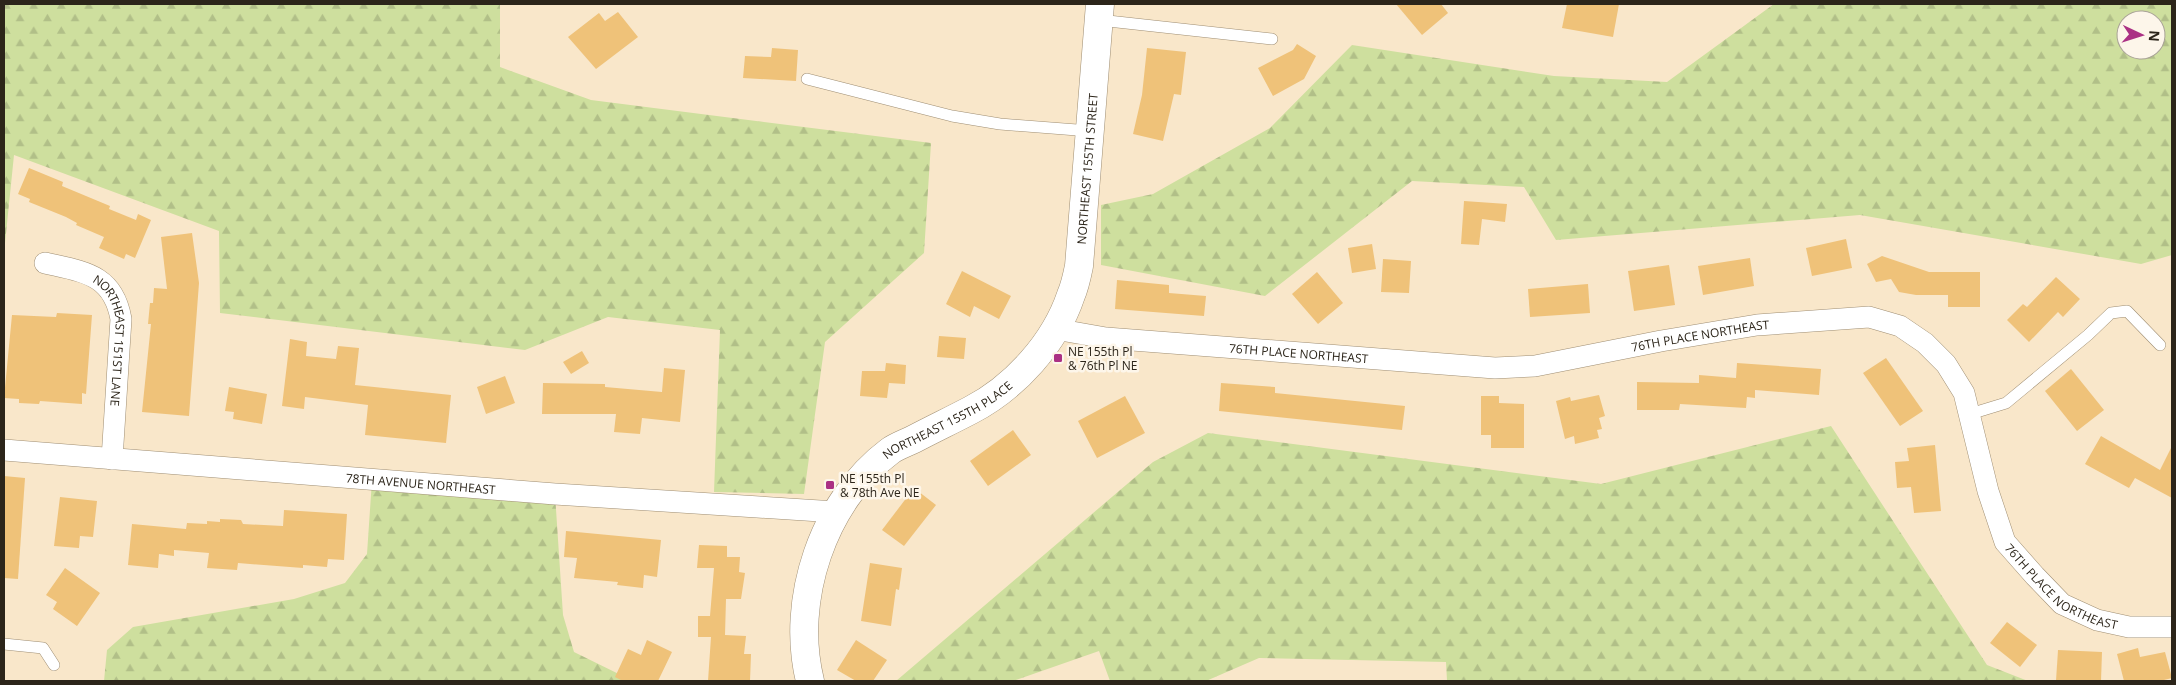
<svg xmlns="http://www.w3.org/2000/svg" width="2176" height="685" font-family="'Open Sans',sans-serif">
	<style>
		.forest { fill: url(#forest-firs); fill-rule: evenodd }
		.building { fill: #efc279 }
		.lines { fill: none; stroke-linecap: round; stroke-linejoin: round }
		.lane-casing { stroke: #9f8e73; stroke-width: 12 }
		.street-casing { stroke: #9f8e73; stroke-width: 22 }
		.secondary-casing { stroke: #9f8e73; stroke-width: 29 }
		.lane { stroke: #fff; stroke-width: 11 }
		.street { stroke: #fff; stroke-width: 21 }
		.secondary { stroke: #fff; stroke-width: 28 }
		.poi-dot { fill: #ab3184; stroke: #fdf6ea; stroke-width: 2 }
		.labels { text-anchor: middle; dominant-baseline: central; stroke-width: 5; stroke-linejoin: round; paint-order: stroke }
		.street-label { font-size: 12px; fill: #2c251a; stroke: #fdf6ea }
		.poi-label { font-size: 12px; fill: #2c251a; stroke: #fdf6ea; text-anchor: start }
	</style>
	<defs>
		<pattern id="forest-firs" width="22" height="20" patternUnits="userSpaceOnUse" patternTransform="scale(1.25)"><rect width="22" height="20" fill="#cedf9e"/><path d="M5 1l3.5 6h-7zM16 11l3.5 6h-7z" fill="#b1bf88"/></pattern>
	</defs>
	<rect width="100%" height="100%" fill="#f9e7ca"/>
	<g class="forest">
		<path d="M 4,4 L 500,4 L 500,67 L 591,100 L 931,143 L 924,253 L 825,342 L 804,494 L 714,492 L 720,330 L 608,317 L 525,350 L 220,313 L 219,231 L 14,155 L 4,253 Z"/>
		<path d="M 1774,4 L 2172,4 L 2172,255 L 2141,264 L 1860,215 L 1556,240 L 1524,187 L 1412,181 L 1265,296 L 1101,265 L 1101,205 L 1153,194 L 1270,128 L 1352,45 L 1554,76 L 1667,82 ZM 2126,20 L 2156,20 L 2156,50 L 2126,50 Z"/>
		<path d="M 1831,426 L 1987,665 L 2028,681 L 1447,681 L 1446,662 L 1259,658 L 1206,681 L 1110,681 L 1099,651 L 1013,681 L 896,681 L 1153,462 L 1208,433 L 1601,484 Z"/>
		<path d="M 372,480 L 555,494 L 563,615 L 574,652 L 633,681 L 104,681 L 107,650 L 133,627 L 294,599 L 345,583 L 367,554 Z"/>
	</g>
	<g class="building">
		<path d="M 1396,4 L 1441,4 L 1448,13 L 1422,35 Z"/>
		<path d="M 1567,4 L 1619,4 L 1613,37 L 1562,28 Z"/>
		<path d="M 618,12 L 638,37 L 596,69 L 568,37 L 599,13 L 605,21 Z"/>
		<path d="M 1297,44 L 1316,56 L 1304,79 L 1273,96 L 1258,68 L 1293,50 Z"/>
		<path d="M 772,48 L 798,50 L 796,81 L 743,78 L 745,56 L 771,57 Z"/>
		<path d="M 1147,48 L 1186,52 L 1181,95 L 1174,94 L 1163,141 L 1133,134 L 1142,95 Z"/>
		<path d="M 29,168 L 63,182 L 62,186 L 110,206 L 109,209 L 136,220 L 138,214 L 151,220 L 135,258 L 126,254 L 124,259 L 99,248 L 104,237 L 76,225 L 77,223 L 66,217 L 29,202 L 30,199 L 18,194 Z"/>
		<path d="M 1464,201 L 1507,204 L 1505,222 L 1482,219 L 1479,245 L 1461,244 Z"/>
		<path d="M 192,233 L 199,283 L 189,416 L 142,412 L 151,324 L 148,324 L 150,303 L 153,303 L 154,288 L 167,289 L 161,237 Z"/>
		<path d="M 1846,239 L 1852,268 L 1812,276 L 1806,248 Z"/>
		<path d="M 1372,244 L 1376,269 L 1352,273 L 1348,248 Z"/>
		<path d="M 1882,256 L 1929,272 L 1980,272 L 1980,307 L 1948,307 L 1948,295 L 1916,295 L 1899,292 L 1891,279 L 1876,282 L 1867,264 Z"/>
		<path d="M 1750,258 L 1754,286 L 1703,295 L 1698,266 Z"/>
		<path d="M 1383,259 L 1411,261 L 1409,293 L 1381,292 Z"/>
		<path d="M 1669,265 L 1675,305 L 1634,311 L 1628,271 Z"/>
		<path d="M 962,271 L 1011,296 L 999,319 L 974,306 L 970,317 L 946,304 Z"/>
		<path d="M 1317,272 L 1343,303 L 1318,324 L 1292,294 Z"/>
		<path d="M 2056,277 L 2080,299 L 2063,317 L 2058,312 L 2029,342 L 2007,320 L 2023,304 L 2027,307 Z"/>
		<path d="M 1117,280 L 1169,285 L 1169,293 L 1206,296 L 1204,316 L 1115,309 Z"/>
		<path d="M 1588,284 L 1590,313 L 1530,317 L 1528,289 Z"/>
		<path d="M 57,313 L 92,315 L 86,394 L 82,393 L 82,404 L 40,401 L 39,404 L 19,403 L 19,399 L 4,398 L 12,315 L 56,317 Z"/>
		<path d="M 939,336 L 966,338 L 964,359 L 937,357 Z"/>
		<path d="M 290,339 L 307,342 L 306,356 L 336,359 L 338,346 L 359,348 L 355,385 L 451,395 L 446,443 L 365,435 L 368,405 L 305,397 L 304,409 L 282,406 Z"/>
		<path d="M 582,351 L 589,363 L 571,374 L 563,362 Z"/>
		<path d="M 1886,358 L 1923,411 L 1900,426 L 1863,373 Z"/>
		<path d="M 886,363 L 906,365 L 905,384 L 889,383 L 887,398 L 860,396 L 862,371 L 885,371 Z"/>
		<path d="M 1737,363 L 1821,369 L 1819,395 L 1755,390 L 1755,398 L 1747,397 L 1746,408 L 1680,404 L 1679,410 L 1637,410 L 1637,382 L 1699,383 L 1699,375 L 1736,378 Z"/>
		<path d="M 664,368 L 685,370 L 680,422 L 642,418 L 640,434 L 614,432 L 616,414 L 542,414 L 543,383 L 605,384 L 605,387 L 662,392 Z"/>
		<path d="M 2071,369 L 2104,410 L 2077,431 L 2045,391 Z"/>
		<path d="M 505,376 L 515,403 L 486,414 L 477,387 Z"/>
		<path d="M 1221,383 L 1275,387 L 1275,393 L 1405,406 L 1402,430 L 1219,411 Z"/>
		<path d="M 229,387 L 267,394 L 262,424 L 233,419 L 234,412 L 225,411 Z"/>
		<path d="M 1599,395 L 1605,416 L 1599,418 L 1602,429 L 1597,430 L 1599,438 L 1575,444 L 1574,436 L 1565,439 L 1556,401 L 1570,397 L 1571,401 Z"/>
		<path d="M 1125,396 L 1145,433 L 1097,458 L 1078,421 Z"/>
		<path d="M 1481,396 L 1499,396 L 1499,403 L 1524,404 L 1524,448 L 1491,448 L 1491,435 L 1481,435 Z"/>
		<path d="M 1013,430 L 1031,455 L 988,486 L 970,461 Z"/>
		<path d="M 2101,436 L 2160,470 L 2172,446 L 2172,498 L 2135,478 L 2129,488 L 2085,464 Z"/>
		<path d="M 1935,445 L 1941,511 L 1914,513 L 1911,487 L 1897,488 L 1895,462 L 1909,461 L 1907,448 Z"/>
		<path d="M 4,476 L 25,478 L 18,579 L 4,578 Z"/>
		<path d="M 914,488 L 936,505 L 904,546 L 882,530 Z"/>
		<path d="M 60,497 L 97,501 L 93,537 L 80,536 L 79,548 L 54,546 Z"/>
		<path d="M 284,510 L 347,514 L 344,560 L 328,559 L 327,567 L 303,565 L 303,568 L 238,563 L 237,570 L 207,568 L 209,553 L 174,550 L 174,556 L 159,554 L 158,568 L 128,565 L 132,524 L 186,529 L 187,523 L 207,524 L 207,521 L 220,522 L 220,519 L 241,520 L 243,524 L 283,526 Z"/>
		<path d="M 566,531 L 661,540 L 657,577 L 644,575 L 643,588 L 617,585 L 618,582 L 574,578 L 577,558 L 564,557 Z"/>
		<path d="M 699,545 L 727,546 L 727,557 L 740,557 L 739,572 L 745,573 L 741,599 L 726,599 L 725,635 L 746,636 L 744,654 L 751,654 L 750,681 L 708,681 L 711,637 L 698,637 L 698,616 L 710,616 L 714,568 L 697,568 Z"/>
		<path d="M 870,563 L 902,568 L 899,590 L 896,589 L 891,626 L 861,621 Z"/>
		<path d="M 65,568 L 100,593 L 77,626 L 53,609 L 57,602 L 46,595 Z"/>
		<path d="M 2007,622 L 2037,645 L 2020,667 L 1990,643 Z"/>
		<path d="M 647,640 L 672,652 L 658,681 L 623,681 L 615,677 L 628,649 L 641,655 Z"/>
		<path d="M 856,640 L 887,660 L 873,681 L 856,681 L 837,670 Z"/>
		<path d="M 2138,648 L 2140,657 L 2165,652 L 2172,678 L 2160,681 L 2124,681 L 2117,654 Z"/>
		<path d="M 2058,650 L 2102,652 L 2101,681 L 2056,681 Z"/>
	</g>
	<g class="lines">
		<defs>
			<g id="lane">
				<path d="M 1099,20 L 1272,39"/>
				<path d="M 807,79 L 952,116 L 1000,124 L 1090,131"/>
				<path d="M 1970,414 L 2006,403 L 2088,335 L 2111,313 L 2127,311 L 2160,345"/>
				<path d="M 4,644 L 43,648 L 54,665"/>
			</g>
			<g id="street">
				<path id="s1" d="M 45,263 C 84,272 113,274 121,319 L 112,459"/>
				<path id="s2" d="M 1055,329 L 1106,338 L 1495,368 L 1535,366 L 1661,341 L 1757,325 L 1869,317 L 1900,326 L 1925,343 L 1946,364 L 1964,393 L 1988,491 L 2005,542 L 2035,576 L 2062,604 L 2097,620 L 2129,627 L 2172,627"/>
				<path id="s3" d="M 4,450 L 555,494 L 836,512"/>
			</g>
			<g id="secondary">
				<path id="s4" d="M 810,681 C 790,600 823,501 890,451 C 897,446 906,443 914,439 C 933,429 952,420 971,410 C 1015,387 1055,343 1071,295 C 1075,286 1077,276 1079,266 L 1100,4"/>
			</g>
		</defs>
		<use href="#lane" class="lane-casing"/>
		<use href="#street" class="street-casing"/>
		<use href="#secondary" class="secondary-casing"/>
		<use href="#lane" class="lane"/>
		<use href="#street" class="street"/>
		<use href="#secondary" class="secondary"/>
	</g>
	<g class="poi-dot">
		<rect x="1053" y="353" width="10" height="10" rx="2.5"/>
		<rect x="825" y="480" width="10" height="10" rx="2.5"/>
	</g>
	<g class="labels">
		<g class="street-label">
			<text stroke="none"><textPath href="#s4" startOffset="631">NORTHEAST 155TH STREET</textPath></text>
			<text stroke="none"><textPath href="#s2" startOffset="650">76TH PLACE NORTHEAST</textPath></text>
			<text stroke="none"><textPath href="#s1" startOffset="121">NORTHEAST 151ST LANE</textPath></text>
			<text stroke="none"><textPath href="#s2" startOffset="245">76TH PLACE NORTHEAST</textPath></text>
			<text stroke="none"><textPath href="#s4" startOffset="322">NORTHEAST 155TH PLACE</textPath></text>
			<text stroke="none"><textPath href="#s3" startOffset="418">78TH AVENUE NORTHEAST</textPath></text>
			<text stroke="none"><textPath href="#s2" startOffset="1175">76TH PLACE NORTHEAST</textPath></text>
		</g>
		<g class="poi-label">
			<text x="1068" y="351">NE 155th Pl<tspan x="1068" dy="14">&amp; 76th Pl NE</tspan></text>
			<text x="840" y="478">NE 155th Pl<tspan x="840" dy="14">&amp; 78th Ave NE</tspan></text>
		</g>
	</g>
	<rect width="2176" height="685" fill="none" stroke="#2c251a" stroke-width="10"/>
	<g transform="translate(2141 35) rotate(94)"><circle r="24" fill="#fdf6ea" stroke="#a9a297"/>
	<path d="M0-4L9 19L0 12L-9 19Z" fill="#ab3184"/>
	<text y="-8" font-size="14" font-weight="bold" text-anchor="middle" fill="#2c251a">N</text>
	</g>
</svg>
